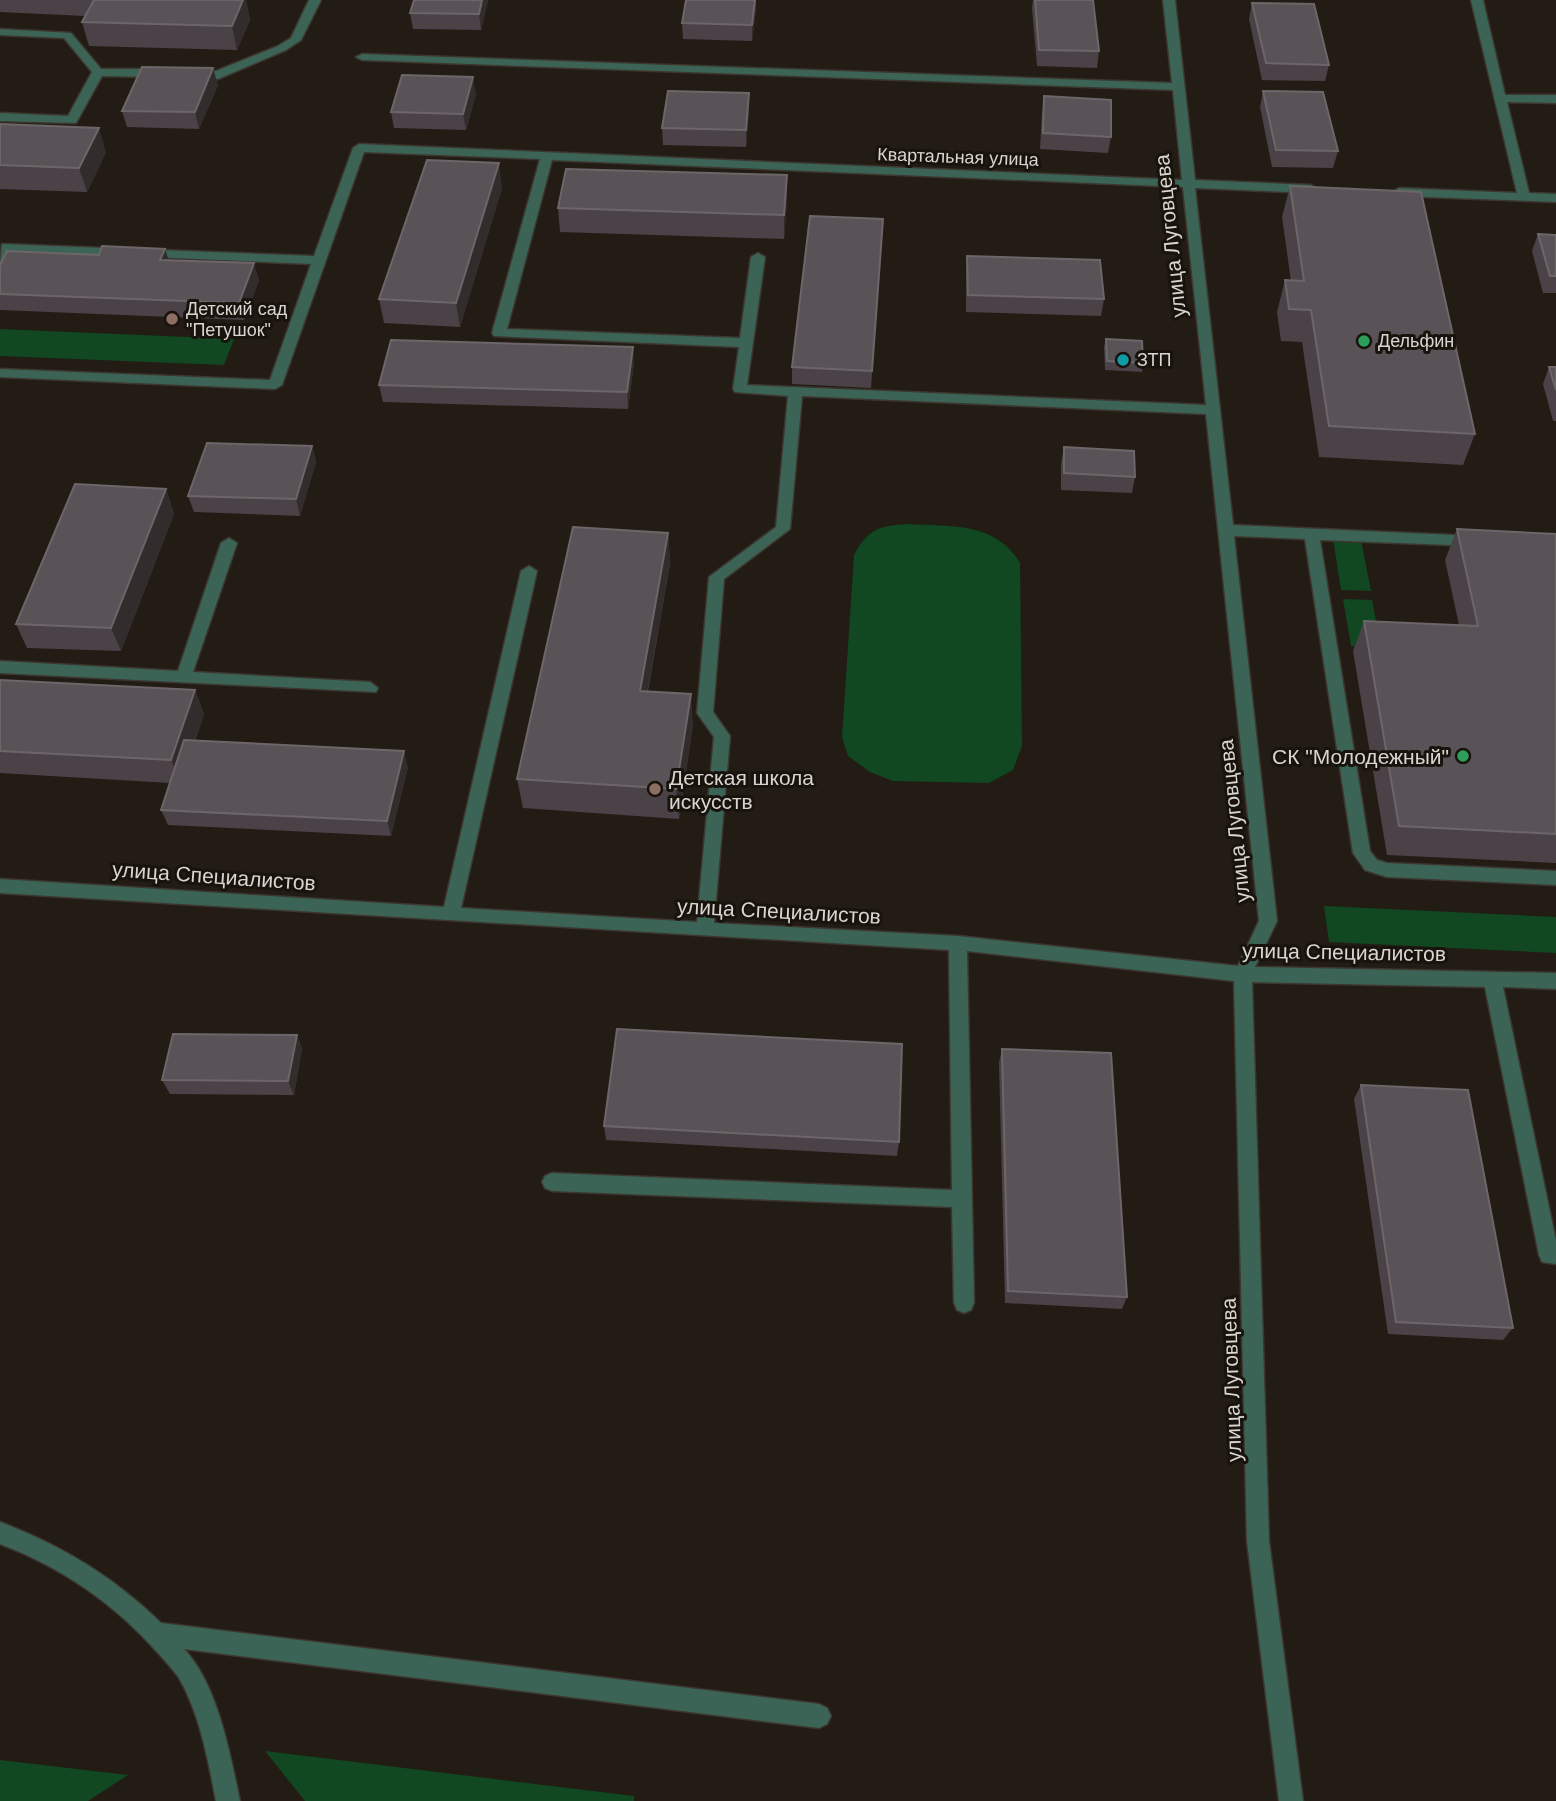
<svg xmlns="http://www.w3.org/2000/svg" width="1556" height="1801" font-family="Arial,sans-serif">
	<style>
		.green { fill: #114721 }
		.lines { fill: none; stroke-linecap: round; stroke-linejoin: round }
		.minor-casing { stroke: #3c362f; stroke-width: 3 }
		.minor { fill: #3b6457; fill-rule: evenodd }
		.wall { fill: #4a4247 }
		.shaded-wall { fill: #332c2d }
		.building { fill: #595256; stroke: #6d6669; stroke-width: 2 }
		.education-dot { fill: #8d6e63; stroke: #18130c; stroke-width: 2.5 }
		.leisure-dot { fill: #2e9e5b; stroke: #18130c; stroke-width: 2.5 }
		.culture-dot { fill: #0f9aa8; stroke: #18130c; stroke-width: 2.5 }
		.labels { text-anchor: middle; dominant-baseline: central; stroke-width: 6; stroke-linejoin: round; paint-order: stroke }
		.far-street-label { font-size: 18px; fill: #d9d5d0; stroke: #18130c }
		.far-poi-label { font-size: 18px; fill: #d9d5d0; stroke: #18130c; text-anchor: start }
		.street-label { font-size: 21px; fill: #d9d5d0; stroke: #18130c }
		.poi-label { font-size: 21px; fill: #d9d5d0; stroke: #18130c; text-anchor: end }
	</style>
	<rect width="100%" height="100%" fill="#221c15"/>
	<g class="green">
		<path d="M 0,329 L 234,339 L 224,365 L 0,356 Z"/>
		<path d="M 907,524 C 950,527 995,521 1020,563 L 1022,746 L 1013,770 L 989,783 L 893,781 L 870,772 L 848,756 L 842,737 L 854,555 C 868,529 879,526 907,524 Z"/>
		<path d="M 1333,539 L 1361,540 L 1371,591 L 1341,590 Z"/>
		<path d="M 1343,599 L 1372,600 L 1381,648 L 1351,646 Z"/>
		<path d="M 1324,906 L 1556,917 L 1556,953 L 1329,942 Z"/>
		<path d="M 265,1751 L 634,1796 L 634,1801 L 305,1801 Z"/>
		<path d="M 0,1760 L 128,1775 L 88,1801 L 0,1801 Z"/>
	</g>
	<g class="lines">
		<defs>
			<g id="minor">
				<path d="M 309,0 L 321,0 L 301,40 L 286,50 L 218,79 L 192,78 L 186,74 L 192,70 L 216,71 L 278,46 L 291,38 Z"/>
				<path d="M 1163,0 L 1175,0 L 1195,180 L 1311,185 L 1317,189 L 1311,193 L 1195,188 L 1233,525 L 1476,536 L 1483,541 L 1476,546 L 1320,540 L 1370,851 L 1377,860 L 1387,863 L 1556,871 L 1556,885 L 1387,877 L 1365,870 L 1353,853 L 1305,539 L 1234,536 L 1277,921 L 1255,967 L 1556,973 L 1556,989 L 1503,987 L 1556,1241 L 1556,1264 L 1542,1262 L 1539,1255 L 1485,987 L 1252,982 L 1269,1541 L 1303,1801 L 1279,1801 L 1247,1541 L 1234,981 L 967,951 L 974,1303 L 971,1310 L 964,1313 L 957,1310 L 954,1303 L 952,1207 L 552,1191 L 545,1188 L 542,1182 L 545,1176 L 552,1173 L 952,1190 L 949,950 L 0,893 L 0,879 L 444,907 L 521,571 L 529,566 L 537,571 L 461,908 L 697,922 L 714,737 L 697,713 L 709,577 L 776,527 L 788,396 L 735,392 L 733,389 L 739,347 L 494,336 L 492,333 L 540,159 L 364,152 L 282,385 L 275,389 L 0,377 L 0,369 L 270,380 L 311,264 L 11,251 L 5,263 L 0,264 L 2,244 L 314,256 L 353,148 L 359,144 L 1182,180 L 1173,90 L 362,60 L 356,57 L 362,54 L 1172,83 ZM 552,160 L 1183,187 L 1206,405 L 747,385 L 765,257 L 758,253 L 751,257 L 740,338 L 507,329 ZM 802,396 L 1206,414 L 1259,921 L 1238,966 L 958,936 L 714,923 L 730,736 L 713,712 L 724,579 L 790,529 Z"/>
				<path d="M 1471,0 L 1483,0 L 1505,95 L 1556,95 L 1556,103 L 1507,102 L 1529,193 L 1556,194 L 1556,202 L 1399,196 L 1393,192 L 1399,188 L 1517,193 Z"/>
				<path d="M 0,29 L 71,33 L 101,69 L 161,69 L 167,73 L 161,77 L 102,76 L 76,123 L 0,121 L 0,113 L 68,116 L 92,72 L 64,38 L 0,35 Z"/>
				<path d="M 229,538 L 237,543 L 193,672 L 370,682 L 378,688 L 376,692 L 0,673 L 0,661 L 178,671 L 221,543 Z"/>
				<path d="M 0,1522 C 61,1545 114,1577 161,1623 L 819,1704 L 827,1708 L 831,1716 L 827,1724 L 819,1728 L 184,1649 C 218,1685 230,1754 240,1801 L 216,1801 C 208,1760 200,1714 179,1678 C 173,1669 165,1661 158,1653 C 115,1604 61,1567 0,1544 Z"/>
			</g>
		</defs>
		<use href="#minor" class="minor-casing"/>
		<use href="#minor" class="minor"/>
	</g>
	<g class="wall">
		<path d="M 0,0 L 246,0 L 250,20 L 237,50 L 89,46 L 82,22 L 85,16 L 0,12 Z"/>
		<path d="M 414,0 L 488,0 L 481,30 L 413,29 L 410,13 Z"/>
		<path d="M 686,0 L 756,0 L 756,10 L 752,41 L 683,39 L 682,23 Z"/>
		<path d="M 1033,0 L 1093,0 L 1099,51 L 1097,68 L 1037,66 L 1032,8 Z"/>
		<path d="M 1252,3 L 1329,65 L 1325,81 L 1262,80 L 1249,19 Z"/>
		<path d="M 218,85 L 199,129 L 127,127 L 122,111 Z"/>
		<path d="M 1263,91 L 1338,151 L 1333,168 L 1272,167 L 1260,107 Z"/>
		<path d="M 749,93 L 749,109 L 746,147 L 663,145 L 662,128 Z"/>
		<path d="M 476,94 L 466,130 L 394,128 L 391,112 Z"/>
		<path d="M 1044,96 L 1111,137 L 1108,153 L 1040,149 L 1042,113 Z"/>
		<path d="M 0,124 L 106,152 L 87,192 L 0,189 Z"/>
		<path d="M 1290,186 L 1475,434 L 1463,465 L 1319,457 L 1302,342 L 1281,341 L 1277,312 L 1285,280 L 1291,281 L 1282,217 Z"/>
		<path d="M 502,188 L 460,327 L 384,323 L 379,299 Z"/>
		<path d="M 787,200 L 784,239 L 560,232 L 558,208 Z"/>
		<path d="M 883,219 L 871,388 L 792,384 L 792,367 Z"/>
		<path d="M 1538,234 L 1556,235 L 1556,293 L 1543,293 L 1532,251 Z"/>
		<path d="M 165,249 L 169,260 L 259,280 L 244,320 L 0,310 L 0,265 Z"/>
		<path d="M 967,256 L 1104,299 L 1101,316 L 966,312 L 966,273 Z"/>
		<path d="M 1106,339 L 1143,363 L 1142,372 L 1105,370 L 1104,347 Z"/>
		<path d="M 634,363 L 628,409 L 383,402 L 379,385 Z"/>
		<path d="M 1549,367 L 1556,367 L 1556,421 L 1553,421 L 1543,384 Z"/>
		<path d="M 312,446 L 316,462 L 300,516 L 194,512 L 188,496 Z"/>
		<path d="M 1064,447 L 1135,477 L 1132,493 L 1061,490 L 1061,464 Z"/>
		<path d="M 166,489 L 174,514 L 121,651 L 27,648 L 16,624 Z"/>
		<path d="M 1457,529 L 1556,534 L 1556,863 L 1387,855 L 1353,651 L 1364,621 L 1459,625 L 1445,560 Z"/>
		<path d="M 668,533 L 670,564 L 648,691 L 693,724 L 679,819 L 523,808 L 517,779 Z"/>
		<path d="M 0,680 L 195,690 L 204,714 L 195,741 L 408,767 L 391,836 L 168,825 L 161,810 L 170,783 L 0,773 Z"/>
		<path d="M 297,1035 L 302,1049 L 294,1095 L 170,1094 L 162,1080 Z"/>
		<path d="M 1002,1049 L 1127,1297 L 1122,1309 L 1005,1303 L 999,1063 Z"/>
		<path d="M 1361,1085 L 1513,1328 L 1503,1340 L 1388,1334 L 1354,1099 Z"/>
		<path d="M 604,1126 L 899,1142 L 897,1156 L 606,1140 Z"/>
	</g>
	<g class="shaded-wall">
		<path d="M 243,0 L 246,0 L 250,20 L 237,50 L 232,26 Z"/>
		<path d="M 482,0 L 488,0 L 481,30 L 479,14 Z"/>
		<path d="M 755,0 L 756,10 L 752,41 L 752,25 Z"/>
		<path d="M 213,68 L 218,85 L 199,129 L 195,112 Z"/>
		<path d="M 473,77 L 476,94 L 466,130 L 463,114 Z"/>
		<path d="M 749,93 L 749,109 L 746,147 L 746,130 Z"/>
		<path d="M 99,128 L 106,152 L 87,192 L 79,168 Z"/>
		<path d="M 499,163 L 502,188 L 460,327 L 456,303 Z"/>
		<path d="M 787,175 L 787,200 L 784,239 L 784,215 Z"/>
		<path d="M 165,249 L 170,265 L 160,260 Z"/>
		<path d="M 254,263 L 259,280 L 244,320 L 239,303 Z"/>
		<path d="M 633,347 L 634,363 L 628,409 L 627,392 Z"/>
		<path d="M 312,446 L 316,462 L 300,516 L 296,499 Z"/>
		<path d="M 166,489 L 174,514 L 121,651 L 111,628 Z"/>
		<path d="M 668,533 L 670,564 L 642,721 L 640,691 Z"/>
		<path d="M 195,690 L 204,714 L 180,783 L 171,760 Z"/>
		<path d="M 691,694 L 693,724 L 679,819 L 676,789 Z"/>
		<path d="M 404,751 L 408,767 L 391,836 L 387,821 Z"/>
		<path d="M 297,1035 L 302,1049 L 294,1095 L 288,1081 Z"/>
	</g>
	<g class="building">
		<path d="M 94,0 L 243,0 L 232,26 L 82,22 Z"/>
		<path d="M 414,0 L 482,0 L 479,14 L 410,13 Z"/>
		<path d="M 686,0 L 755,0 L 752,25 L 682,23 Z"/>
		<path d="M 1035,0 L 1093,0 L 1099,51 L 1039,50 Z"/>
		<path d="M 1252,3 L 1314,4 L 1329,65 L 1266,63 Z"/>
		<path d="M 142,67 L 213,68 L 195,112 L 122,111 Z"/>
		<path d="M 402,75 L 473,77 L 463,114 L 391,112 Z"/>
		<path d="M 668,91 L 749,93 L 746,130 L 662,128 Z"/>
		<path d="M 1263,91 L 1323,92 L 1338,151 L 1276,150 Z"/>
		<path d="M 1044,96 L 1111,100 L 1111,137 L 1043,133 Z"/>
		<path d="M 0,124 L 99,128 L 79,168 L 0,165 Z"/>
		<path d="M 427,160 L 499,163 L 456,303 L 379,299 Z"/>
		<path d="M 566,169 L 787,175 L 784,215 L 558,208 Z"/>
		<path d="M 1290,186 L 1421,192 L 1475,434 L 1329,426 L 1311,310 L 1289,309 L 1285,280 L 1304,281 Z"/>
		<path d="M 810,216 L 883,219 L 872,371 L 792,367 Z"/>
		<path d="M 1538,234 L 1556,235 L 1556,276 L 1550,276 Z"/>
		<path d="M 102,246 L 165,249 L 160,260 L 254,263 L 239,303 L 0,294 L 0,265 L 7,251 L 99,255 Z"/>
		<path d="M 967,256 L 1100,260 L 1104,299 L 968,295 Z"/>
		<path d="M 1106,339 L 1142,341 L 1143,363 L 1107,361 Z"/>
		<path d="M 391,340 L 633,347 L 627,392 L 379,385 Z"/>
		<path d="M 1549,367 L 1556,367 L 1556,390 Z"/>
		<path d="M 207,443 L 312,446 L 296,499 L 188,496 Z"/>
		<path d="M 1064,447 L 1134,451 L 1135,477 L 1064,473 Z"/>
		<path d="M 75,484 L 166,489 L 111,628 L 16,624 Z"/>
		<path d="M 573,527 L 668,533 L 640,691 L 691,694 L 676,789 L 517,779 Z"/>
		<path d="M 1457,529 L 1556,534 L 1556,834 L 1399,826 L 1364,621 L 1478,626 Z"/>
		<path d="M 0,680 L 195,690 L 171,760 L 0,751 Z"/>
		<path d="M 184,740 L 404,751 L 387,821 L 161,810 Z"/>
		<path d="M 617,1029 L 902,1044 L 899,1142 L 604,1126 Z"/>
		<path d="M 173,1034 L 297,1035 L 288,1081 L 162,1080 Z"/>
		<path d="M 1002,1049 L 1111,1053 L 1127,1297 L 1008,1291 Z"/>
		<path d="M 1361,1085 L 1468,1090 L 1513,1328 L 1396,1322 Z"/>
	</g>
	<g class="education-dot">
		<circle cx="172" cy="319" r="7"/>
		<circle cx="655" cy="789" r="7"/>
	</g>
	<g class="leisure-dot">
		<circle cx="1364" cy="341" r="7"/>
		<circle cx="1463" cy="756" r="7"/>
	</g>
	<circle class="culture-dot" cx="1123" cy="360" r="7"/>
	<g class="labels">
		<g class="far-street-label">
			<text transform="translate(958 157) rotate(2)">Квартальная улица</text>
		</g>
		<g class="far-poi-label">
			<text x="186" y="309">Детский сад<tspan x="186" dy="21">"Петушок"</tspan></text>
			<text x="1378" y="341">Дельфин</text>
			<text x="1137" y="360">ЗТП</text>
		</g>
		<g class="street-label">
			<text transform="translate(1170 236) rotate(-96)">улица Луговцева</text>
			<text transform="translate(1234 821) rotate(-96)">улица Луговцева</text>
			<text transform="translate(214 876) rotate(4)">улица Специалистов</text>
			<text transform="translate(779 911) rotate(3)">улица Специалистов</text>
			<text transform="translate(1344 952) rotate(1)">улица Специалистов</text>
			<text transform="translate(1231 1380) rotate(-92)">улица Луговцева</text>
		</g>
		<g class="poi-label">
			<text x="1449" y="756">СК "Молодежный"</text>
			<text x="669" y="777" text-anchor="start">Детская школа<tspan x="669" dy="24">искусств</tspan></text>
		</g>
	</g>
</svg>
